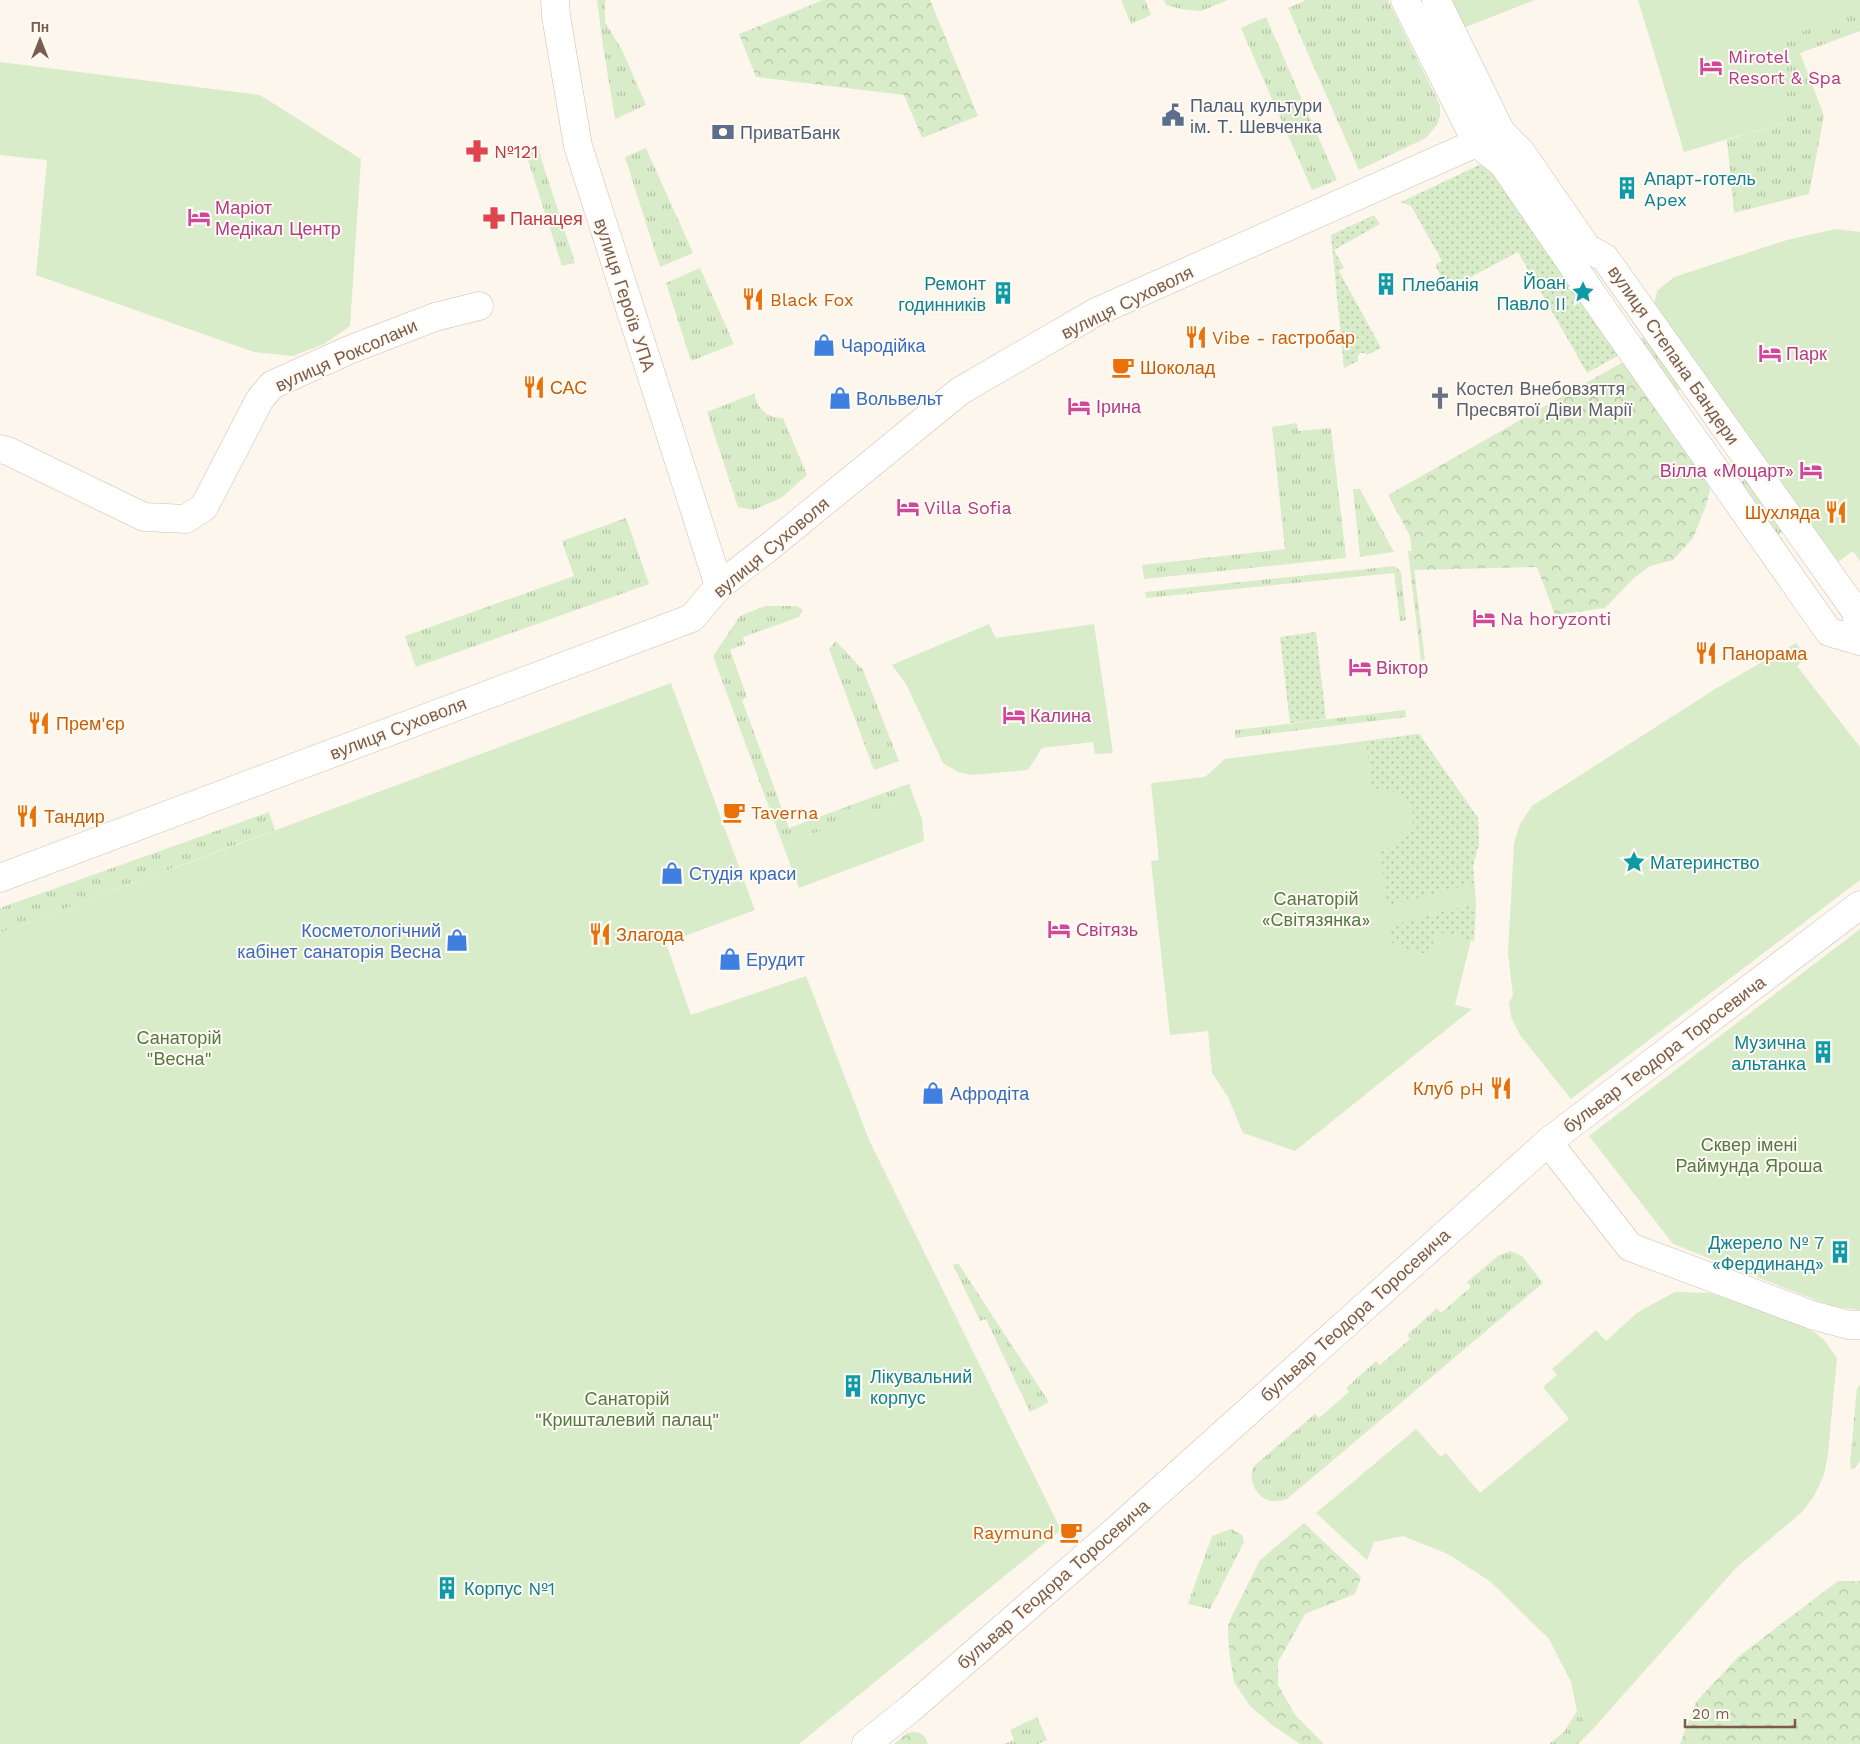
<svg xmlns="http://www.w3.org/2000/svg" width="1860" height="1744" font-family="'Work Sans',sans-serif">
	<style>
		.grass { fill: url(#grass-tufts) }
		.forest { fill: url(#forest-crowns) }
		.park { fill: #d8ecc9 }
		.garden { fill: url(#garden-dots) }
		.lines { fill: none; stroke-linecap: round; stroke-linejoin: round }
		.minor-casing { stroke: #d1beb0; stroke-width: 29 }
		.minor { stroke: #fff; stroke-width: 28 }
		.labels { text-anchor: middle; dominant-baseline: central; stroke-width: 4; stroke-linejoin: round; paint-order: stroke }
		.hotel-label { font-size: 18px; fill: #b23c85; stroke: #fffaf3; text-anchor: start }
		.service-label { font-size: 18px; fill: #4e5e75; stroke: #fffaf3; text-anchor: start }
		.health-label { font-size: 18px; fill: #be3a42; stroke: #fffaf3; text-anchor: start }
		.culture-label { font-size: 18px; fill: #0d838f; stroke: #fffaf3; text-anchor: start }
		.street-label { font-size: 18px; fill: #7a5c4d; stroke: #fffaf3 }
		.food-label { font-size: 18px; fill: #c56008; stroke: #fffaf3; text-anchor: start }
		.shop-label { font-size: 18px; fill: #366cbe; stroke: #fffaf3; text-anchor: start }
		.worship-label { font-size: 18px; fill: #5b616d; stroke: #fffaf3; text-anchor: start }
		.park-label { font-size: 18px; fill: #537a41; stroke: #fffaf3 }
	</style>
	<defs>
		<pattern id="grass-tufts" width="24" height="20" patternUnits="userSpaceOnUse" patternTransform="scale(1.25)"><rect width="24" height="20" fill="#d8ecc9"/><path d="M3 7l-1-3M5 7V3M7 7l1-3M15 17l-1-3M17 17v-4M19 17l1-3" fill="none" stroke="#b4c2a5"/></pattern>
		<pattern id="forest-crowns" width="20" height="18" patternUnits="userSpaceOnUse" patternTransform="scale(1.25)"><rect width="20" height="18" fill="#d8ecc9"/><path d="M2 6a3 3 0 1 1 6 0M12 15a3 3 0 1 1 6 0" fill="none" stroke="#b4c2a5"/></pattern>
		<pattern id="garden-dots" width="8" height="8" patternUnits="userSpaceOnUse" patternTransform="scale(1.25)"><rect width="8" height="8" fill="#d8ecc9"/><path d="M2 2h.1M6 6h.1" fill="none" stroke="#b4c2a5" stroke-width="1.8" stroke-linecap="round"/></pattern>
	</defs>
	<rect width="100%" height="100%" fill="#fdf6ec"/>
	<g class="grass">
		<path d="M 597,0 L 605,0 L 605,22 L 623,52 L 646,105 L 615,119 L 603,46 Z"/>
		<path d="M 1121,0 L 1145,0 L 1151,15 L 1131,24 Z"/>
		<path d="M 1164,0 L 1228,0 L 1201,11 L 1181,9 L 1166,5 Z"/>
		<path d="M 1306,0 L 1388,0 L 1440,105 L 1440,116 L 1437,125 L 1426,138 L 1359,170 L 1288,8 Z"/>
		<path d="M 1860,0 L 1860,31 L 1800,53 L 1824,116 L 1809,194 L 1734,213 L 1727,140 L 1786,122 L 1758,48 L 1828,21 Z"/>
		<path d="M 1266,17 L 1337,180 L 1312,190 L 1241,28 Z"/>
		<path d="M 539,146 L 541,158 L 575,263 L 562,266 L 528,160 L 526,149 Z"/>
		<path d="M 646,148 L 693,253 L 660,267 L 625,157 Z"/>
		<path d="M 700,268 L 734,344 L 691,361 L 666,283 Z"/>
		<path d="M 1646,335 L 1683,387 L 1675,393 L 1638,341 Z"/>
		<path d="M 755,393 C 755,407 768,419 783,418 L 807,475 L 781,498 L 753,510 L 738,507 L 707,412 Z"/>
		<path d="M 1297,423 L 1298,431 L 1331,428 L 1346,558 L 1144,579 L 1142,565 L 1285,549 L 1272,427 Z"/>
		<path d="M 1747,478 L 1784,531 L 1776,536 L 1739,484 Z"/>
		<path d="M 1353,489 L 1360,489 L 1394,552 L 1360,557 Z"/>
		<path d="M 626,518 L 649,584 L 416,667 L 405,636 L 574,576 L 562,541 Z"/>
		<path d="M 1408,551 L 1412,551 L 1425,660 L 1421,661 Z"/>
		<path d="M 1395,566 L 1401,572 L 1406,620 L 1400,621 L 1394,573 L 1146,598 L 1145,592 Z"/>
		<path d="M 765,606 L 797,606 L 803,610 L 799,617 L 743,637 L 745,644 L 730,650 L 747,697 L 742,700 L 789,828 L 900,787 L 892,804 L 783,845 L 713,656 L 740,616 Z"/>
		<path d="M 836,641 L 863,670 L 899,761 L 874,770 L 829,649 Z"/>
		<path d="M 1405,710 L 1406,717 L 1235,738 L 1235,730 Z"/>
		<path d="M 269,812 L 275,830 L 0,933 L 0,908 Z"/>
		<path d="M 1510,1251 L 1522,1256 L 1543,1283 L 1287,1499 C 1282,1500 1276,1502 1271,1501 C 1256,1498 1247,1479 1254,1466 L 1315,1414 L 1319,1418 L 1349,1392 L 1346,1388 L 1376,1361 L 1380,1365 L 1410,1339 L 1407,1335 L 1437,1308 L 1441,1313 L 1471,1287 L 1467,1282 L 1498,1256 Z"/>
		<path d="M 958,1263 L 1049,1402 L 1030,1412 L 986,1319 L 980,1321 L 953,1265 Z"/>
		<path d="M 1860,1385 L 1860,1461 L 1855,1468 L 1852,1469 L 1850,1463 L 1857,1388 Z"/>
		<path d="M 1231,1529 L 1242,1535 L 1244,1542 L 1210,1609 L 1188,1604 L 1212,1536 Z"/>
		<path d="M 1577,1711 L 1592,1730 L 1578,1744 L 1549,1744 L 1564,1732 Z"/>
		<path d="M 1037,1717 L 1047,1740 L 1038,1744 L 1004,1744 L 1014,1740 L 1010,1730 Z"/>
	</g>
	<g class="forest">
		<path d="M 823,0 L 930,0 L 978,116 L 922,138 L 904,95 L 756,77 L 739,34 Z"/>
		<path d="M 1630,358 L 1706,466 L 1710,491 L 1705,508 L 1693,538 L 1673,560 L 1650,566 L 1634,578 L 1605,608 L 1555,615 L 1537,567 L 1414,570 L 1410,536 L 1388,495 Z"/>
		<path d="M 1304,1523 L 1361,1577 L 1355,1594 L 1305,1614 L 1278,1662 L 1278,1685 L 1296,1716 L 1324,1744 L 1300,1744 L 1271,1724 L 1250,1706 L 1234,1682 L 1229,1651 L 1228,1626 L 1230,1620 L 1260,1560 Z"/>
		<path d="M 1838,1581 L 1860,1581 L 1860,1744 L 1680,1744 L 1696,1702 L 1738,1657 Z"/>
		<path d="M 913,1732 C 923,1732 925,1736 928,1744 L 894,1744 L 907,1733 Z"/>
	</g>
	<g class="park">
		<path d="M 1443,0 L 1535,0 L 1458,30 Z"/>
		<path d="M 1638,0 L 1860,0 L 1860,10 L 1758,48 L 1786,122 L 1684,152 Z"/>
		<path d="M 0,62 L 260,95 L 361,159 L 350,326 L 324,344 L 293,356 L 254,352 L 36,275 L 47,160 L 0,155 Z"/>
		<path d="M 1836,229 L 1860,232 L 1860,561 L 1853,551 L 1831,567 L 1652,314 L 1657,291 L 1674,277 L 1787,240 Z"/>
		<path d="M 989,624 L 996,638 L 1094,624 L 1113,753 L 1095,754 L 1093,742 L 1042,748 L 1028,770 L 971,775 L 958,772 L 943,763 L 906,684 L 892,665 Z"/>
		<path d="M 1796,643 L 1807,657 L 1797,666 L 1860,747 L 1860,880 L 1571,1099 L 1520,1035 L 1511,1017 L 1510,1009 L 1509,1003 L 1513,995 L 1508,953 L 1514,844 L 1520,824 L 1532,806 L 1720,686 Z"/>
		<path d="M 671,683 L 755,910 L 666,943 L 691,1015 L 806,976 L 869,1140 L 1061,1530 L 799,1744 L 0,1744 L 0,933 Z"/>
		<path d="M 1419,734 L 1478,818 L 1479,844 L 1473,866 L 1476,903 L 1474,941 L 1471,940 L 1455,1005 L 1472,1009 L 1295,1151 L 1243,1133 L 1228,1097 L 1212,1073 L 1208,1031 L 1170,1035 L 1151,861 L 1159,860 L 1151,783 L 1205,777 L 1225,759 Z"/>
		<path d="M 909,784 L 922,819 L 924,841 L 799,888 L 783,845 L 892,804 L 900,787 Z"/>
		<path d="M 1860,929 L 1860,1310 L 1831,1306 L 1673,1244 L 1589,1136 Z"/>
		<path d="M 1675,1292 L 1710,1293 L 1794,1322 L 1814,1332 L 1824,1340 L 1837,1358 L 1828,1454 L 1824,1475 L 1814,1496 L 1803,1511 L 1735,1569 L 1592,1730 L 1577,1711 L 1571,1682 L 1549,1639 L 1491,1582 L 1448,1554 L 1403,1536 L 1374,1542 L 1367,1560 L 1316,1513 L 1416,1429 L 1441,1457 L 1446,1453 L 1480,1493 L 1569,1419 L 1543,1387 L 1557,1375 L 1552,1369 L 1596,1330 L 1606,1341 L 1638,1312 Z"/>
	</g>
	<g class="garden">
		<path d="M 1479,165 L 1495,166 L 1625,352 L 1587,373 L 1518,252 L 1448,289 L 1436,267 L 1436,264 L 1442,261 L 1411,206 L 1401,202 Z"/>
		<path d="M 1374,215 L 1380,224 L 1334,250 L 1344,268 L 1339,271 L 1381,348 L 1367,355 L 1364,353 L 1360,353 L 1357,357 L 1358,361 L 1344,368 L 1331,235 Z"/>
		<path d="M 1316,632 L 1326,719 L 1290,723 L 1280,637 Z"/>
		<path d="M 1419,734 L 1478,818 L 1479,844 L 1473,866 L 1474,883 L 1387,906 L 1380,849 C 1417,847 1426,802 1391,791 C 1385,789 1378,790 1372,790 L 1366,741 Z"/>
		<path d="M 1476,903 L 1474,941 L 1436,931 L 1430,955 L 1394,945 L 1392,942 L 1390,926 Z"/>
	</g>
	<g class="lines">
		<defs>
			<g id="minor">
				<path d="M 555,0 L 556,16 L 578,146 L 719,586"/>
				<path d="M 1405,0 L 1477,143 L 1503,164 L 1601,307 L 1829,632 L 1860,641"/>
				<path d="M 1436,0 L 1501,132 L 1521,152 L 1587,248 L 1605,258 L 1857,613 L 1856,640"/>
				<path d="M 0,449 L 8,451 L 144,517 L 186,519 L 204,507 L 260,399 L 272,385 L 349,350 L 435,317 L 479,306"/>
				<path d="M 0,878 L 692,618 L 719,586 L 769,547 L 960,391 L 1096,312 L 1501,132"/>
				<path d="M 1548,1142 L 1630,1247 L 1812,1315 L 1849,1325 L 1860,1325"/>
				<path d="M 866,1744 L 910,1709 L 1114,1532 L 1548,1142 L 1860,905"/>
			</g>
		</defs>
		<use href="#minor" class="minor-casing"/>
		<use href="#minor" class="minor"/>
	</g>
	<defs>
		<symbol id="hotel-bare" viewBox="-9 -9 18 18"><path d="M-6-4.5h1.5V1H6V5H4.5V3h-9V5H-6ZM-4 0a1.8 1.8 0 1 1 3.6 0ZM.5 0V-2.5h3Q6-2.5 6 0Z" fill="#d1479c" stroke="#fffaf3" stroke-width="2.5" paint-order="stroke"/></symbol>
		<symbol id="civic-bare" viewBox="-9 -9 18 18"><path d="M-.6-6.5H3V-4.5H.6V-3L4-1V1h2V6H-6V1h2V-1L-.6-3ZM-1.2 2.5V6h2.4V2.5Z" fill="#5c6f8a" stroke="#fffaf3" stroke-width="2.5" paint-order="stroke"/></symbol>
		<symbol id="bank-bare" viewBox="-9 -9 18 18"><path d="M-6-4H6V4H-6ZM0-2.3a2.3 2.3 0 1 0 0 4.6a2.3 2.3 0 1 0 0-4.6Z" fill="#5c6f8a" stroke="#fffaf3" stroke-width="2.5" paint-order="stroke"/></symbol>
		<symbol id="pharmacy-bare" viewBox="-9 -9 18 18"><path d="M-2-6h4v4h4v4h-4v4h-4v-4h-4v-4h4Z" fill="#e0444e" stroke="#fffaf3" stroke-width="2.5" paint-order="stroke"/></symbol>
		<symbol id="building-bare" viewBox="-9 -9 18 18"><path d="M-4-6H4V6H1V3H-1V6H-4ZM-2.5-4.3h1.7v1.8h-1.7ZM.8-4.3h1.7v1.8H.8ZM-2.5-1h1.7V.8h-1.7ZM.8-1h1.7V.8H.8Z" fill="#0f9aa8" stroke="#fffaf3" stroke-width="2.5" paint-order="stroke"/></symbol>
		<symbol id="sight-bare" viewBox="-9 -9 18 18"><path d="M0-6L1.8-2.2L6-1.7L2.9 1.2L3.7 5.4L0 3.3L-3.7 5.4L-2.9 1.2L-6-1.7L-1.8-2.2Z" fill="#0f9aa8" stroke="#fffaf3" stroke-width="2.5" paint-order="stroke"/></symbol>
		<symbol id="restaurant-bare" viewBox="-9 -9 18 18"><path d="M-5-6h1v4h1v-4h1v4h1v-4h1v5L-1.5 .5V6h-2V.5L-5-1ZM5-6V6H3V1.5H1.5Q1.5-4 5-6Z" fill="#e8710a" stroke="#fffaf3" stroke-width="2.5" paint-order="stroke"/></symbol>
		<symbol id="shop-bare" viewBox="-9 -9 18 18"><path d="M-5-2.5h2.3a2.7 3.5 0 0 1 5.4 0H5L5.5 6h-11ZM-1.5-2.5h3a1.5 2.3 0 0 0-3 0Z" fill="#3f7fe0" stroke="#fffaf3" stroke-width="2.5" paint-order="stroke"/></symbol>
		<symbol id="cafe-bare" viewBox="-9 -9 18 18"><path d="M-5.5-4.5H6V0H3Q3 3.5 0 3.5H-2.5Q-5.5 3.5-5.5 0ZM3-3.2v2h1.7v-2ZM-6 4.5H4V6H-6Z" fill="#e8710a" stroke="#fffaf3" stroke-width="2.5" paint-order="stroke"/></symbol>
		<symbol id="church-bare" viewBox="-9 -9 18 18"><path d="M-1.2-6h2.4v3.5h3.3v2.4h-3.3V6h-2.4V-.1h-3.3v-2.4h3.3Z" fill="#6b7280" stroke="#fffaf3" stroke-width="2.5" paint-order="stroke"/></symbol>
	</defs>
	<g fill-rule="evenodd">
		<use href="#hotel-bare" x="1695" y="50" width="32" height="32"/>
		<use href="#civic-bare" x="1157" y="99" width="32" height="32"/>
		<use href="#bank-bare" x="707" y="116" width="32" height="32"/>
		<use href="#pharmacy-bare" x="461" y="135" width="32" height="32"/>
		<use href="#building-bare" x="1611" y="172" width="32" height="32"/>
		<use href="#hotel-bare" x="183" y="201" width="32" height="32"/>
		<use href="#pharmacy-bare" x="478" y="202" width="32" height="32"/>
		<use href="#building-bare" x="1370" y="268" width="32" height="32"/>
		<use href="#sight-bare" x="1567" y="276" width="32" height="32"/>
		<use href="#building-bare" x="987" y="277" width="32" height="32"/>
		<use href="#restaurant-bare" x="737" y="283" width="32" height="32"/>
		<use href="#restaurant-bare" x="1180" y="321" width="32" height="32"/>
		<use href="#shop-bare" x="808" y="329" width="32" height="32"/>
		<use href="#hotel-bare" x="1754" y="337" width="32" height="32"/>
		<use href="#cafe-bare" x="1107" y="351" width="32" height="32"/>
		<use href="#restaurant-bare" x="518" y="371" width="32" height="32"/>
		<use href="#shop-bare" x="824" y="382" width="32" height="32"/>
		<use href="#church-bare" x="1424" y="382" width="32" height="32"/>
		<use href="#hotel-bare" x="1063" y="390" width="32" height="32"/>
		<use href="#hotel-bare" x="1795" y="454" width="32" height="32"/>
		<use href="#hotel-bare" x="892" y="491" width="32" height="32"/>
		<use href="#restaurant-bare" x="1820" y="496" width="32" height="32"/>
		<use href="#hotel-bare" x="1468" y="602" width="32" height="32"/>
		<use href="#restaurant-bare" x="1690" y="637" width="32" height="32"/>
		<use href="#hotel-bare" x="1344" y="651" width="32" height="32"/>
		<use href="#hotel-bare" x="998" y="699" width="32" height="32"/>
		<use href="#restaurant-bare" x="23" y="707" width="32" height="32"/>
		<use href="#cafe-bare" x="718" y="796" width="32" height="32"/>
		<use href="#restaurant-bare" x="11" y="800" width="32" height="32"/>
		<use href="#sight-bare" x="1618" y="846" width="32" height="32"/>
		<use href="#shop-bare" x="656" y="857" width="32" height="32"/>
		<use href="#hotel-bare" x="1043" y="913" width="32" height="32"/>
		<use href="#restaurant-bare" x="584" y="918" width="32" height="32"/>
		<use href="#shop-bare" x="441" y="924" width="32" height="32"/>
		<use href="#shop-bare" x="714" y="943" width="32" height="32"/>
		<use href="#building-bare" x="1807" y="1036" width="32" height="32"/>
		<use href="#restaurant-bare" x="1485" y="1072" width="32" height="32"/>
		<use href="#shop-bare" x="917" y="1077" width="32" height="32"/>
		<use href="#building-bare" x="1824" y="1236" width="32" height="32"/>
		<use href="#building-bare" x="837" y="1370" width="32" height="32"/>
		<use href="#cafe-bare" x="1055" y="1516" width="32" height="32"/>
		<use href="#building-bare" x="431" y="1572" width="32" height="32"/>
	</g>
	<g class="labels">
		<g class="hotel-label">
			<text x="1728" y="56">Mirotel<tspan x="1728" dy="21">Resort &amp; Spa</tspan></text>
			<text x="215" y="207">Маріот<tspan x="215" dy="21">Медікал Центр</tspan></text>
			<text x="1786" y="353">Парк</text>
			<text x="1096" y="406">Ірина</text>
			<text x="1794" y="470" text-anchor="end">Вілла «Моцарт»</text>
			<text x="924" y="507">Villa Sofia</text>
			<text x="1500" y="618">Na horyzonti</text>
			<text x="1376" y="667">Віктор</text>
			<text x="1030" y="715">Калина</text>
			<text x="1076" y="929">Світязь</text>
		</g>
		<g class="service-label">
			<text x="1190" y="105">Палац культури<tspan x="1190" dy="21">ім. Т. Шевченка</tspan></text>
			<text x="740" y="132">ПриватБанк</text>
		</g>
		<g class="health-label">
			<text x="494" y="151">№121</text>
			<text x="510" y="218">Панацея</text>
		</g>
		<g class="culture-label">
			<text x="1644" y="178">Апарт-готель<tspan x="1644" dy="21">Apex</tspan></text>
			<text x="1566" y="282" text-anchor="end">Йоан<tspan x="1566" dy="21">Павло II</tspan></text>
			<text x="986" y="283" text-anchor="end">Ремонт<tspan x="986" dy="21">годинників</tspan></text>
			<text x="1402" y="284">Плебанія</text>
			<text x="1650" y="862">Материнство</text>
			<text x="1806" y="1042" text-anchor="end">Музична<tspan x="1806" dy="21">альтанка</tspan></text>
			<text x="1824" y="1242" text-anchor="end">Джерело № 7<tspan x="1824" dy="21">«Фердинанд»</tspan></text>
			<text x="870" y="1376">Лікувальний<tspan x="870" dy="21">корпус</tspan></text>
			<text x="464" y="1588">Корпус №1</text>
		</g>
		<g class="street-label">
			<text transform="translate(625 295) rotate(72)">вулиця Героїв УПА</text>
			<text transform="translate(1127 302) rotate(-26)">вулиця Суховоля</text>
			<text transform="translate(346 355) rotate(-24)">вулиця Роксолани</text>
			<text transform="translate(1674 355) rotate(55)">вулиця Степана Бандери</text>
			<text transform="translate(771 547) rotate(-40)">вулиця Суховоля</text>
			<text transform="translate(398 728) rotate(-21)">вулиця Суховоля</text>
			<text transform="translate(1664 1054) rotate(-37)">бульвар Теодора Торосевича</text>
			<text transform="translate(1355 1315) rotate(-42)">бульвар Теодора Торосевича</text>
			<text transform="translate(1053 1584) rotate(-41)">бульвар Теодора Торосевича</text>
		</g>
		<g class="food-label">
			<text x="770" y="299">Black Fox</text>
			<text x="1212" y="337">Vibe - гастробар</text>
			<text x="1140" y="367">Шоколад</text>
			<text x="550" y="387">САС</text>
			<text x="1820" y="512" text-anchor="end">Шухляда</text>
			<text x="1722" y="653">Панорама</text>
			<text x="56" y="723">Прем'єр</text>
			<text x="751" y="812">Taverna</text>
			<text x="44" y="816">Тандир</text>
			<text x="616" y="934">Злагода</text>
			<text x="1484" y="1088" text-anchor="end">Клуб pH</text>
			<text x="1054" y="1532" text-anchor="end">Raymund</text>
		</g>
		<g class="shop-label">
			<text x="841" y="345">Чародійка</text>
			<text x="856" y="398">Вольвельт</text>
			<text x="689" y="873">Студія краси</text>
			<text x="441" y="930" text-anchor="end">Косметологічний<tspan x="441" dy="21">кабінет санаторія Весна</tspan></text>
			<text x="746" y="959">Ерудит</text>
			<text x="950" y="1093">Афродіта</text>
		</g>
		<g class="worship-label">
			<text x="1456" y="388">Костел Внебовзяття<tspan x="1456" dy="21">Пресвятої Діви Марії</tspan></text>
		</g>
		<g class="park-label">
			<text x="1316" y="898">Санаторій<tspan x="1316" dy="21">«Світязянка»</tspan></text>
			<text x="179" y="1037">Санаторій<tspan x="179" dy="21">"Весна"</tspan></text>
			<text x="1749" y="1144">Сквер імені<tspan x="1749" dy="21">Раймунда Яроша</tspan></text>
			<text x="627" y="1398">Санаторій<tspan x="627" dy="21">"Кришталевий палац"</tspan></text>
		</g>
	</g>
	<g transform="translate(40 40)" stroke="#fffaf3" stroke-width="4" paint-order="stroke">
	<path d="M0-4L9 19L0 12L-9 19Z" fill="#7a5c4d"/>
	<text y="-8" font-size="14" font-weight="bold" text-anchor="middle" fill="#7a5c4d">Пн</text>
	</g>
	<path d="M1685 1719v8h110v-8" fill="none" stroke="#7a5c4d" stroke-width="2.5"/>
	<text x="1692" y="1719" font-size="15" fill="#7a5c4d" stroke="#fffaf3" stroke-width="4" paint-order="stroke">20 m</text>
</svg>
